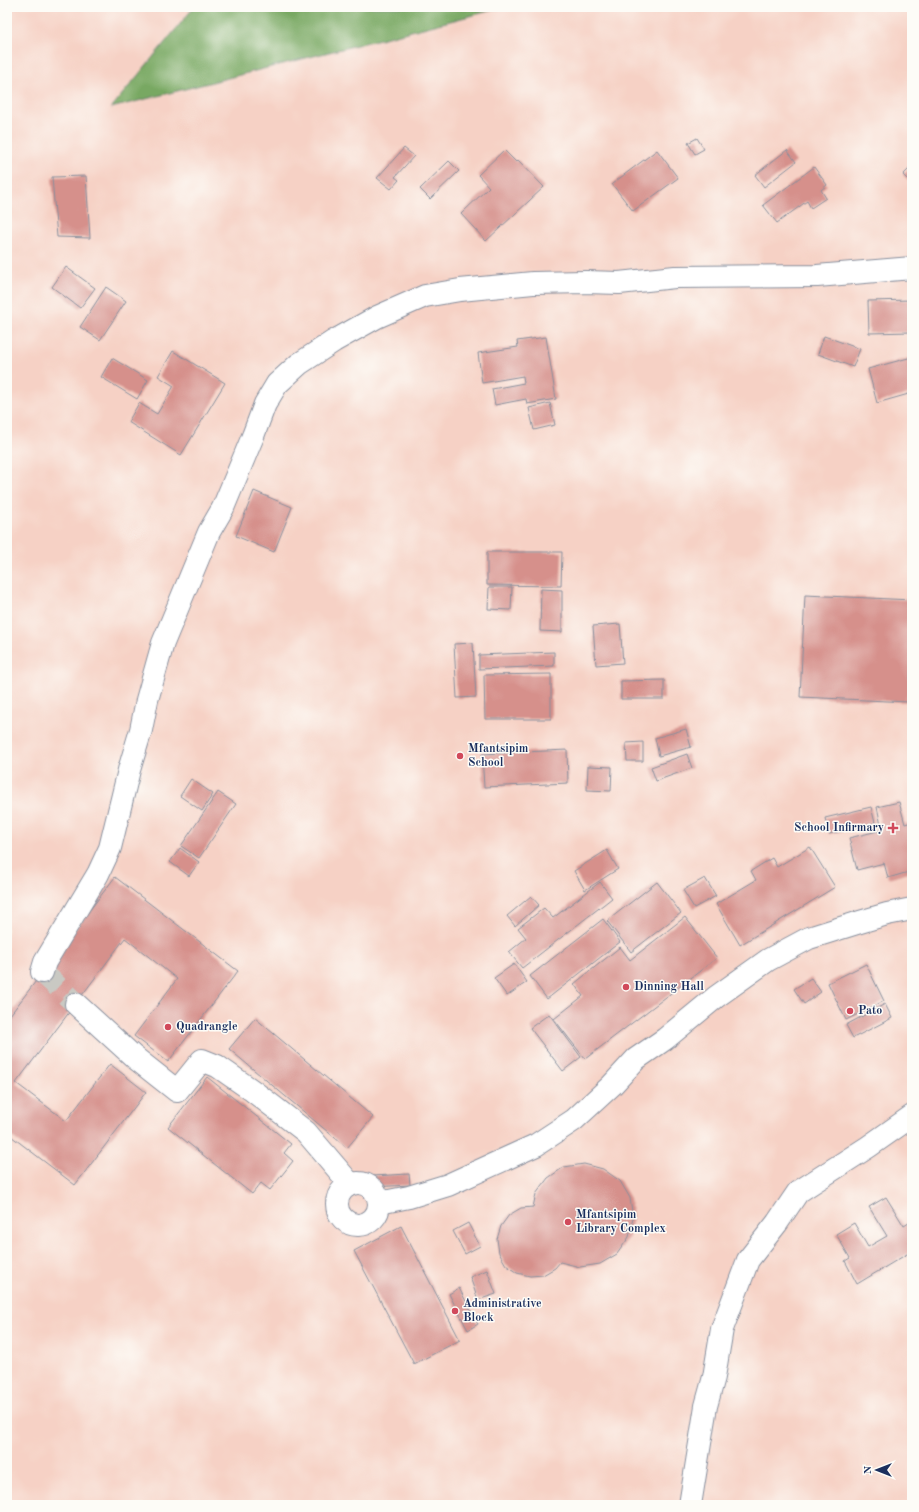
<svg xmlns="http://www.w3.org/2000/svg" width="919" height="1512" font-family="'Old Standard TT',serif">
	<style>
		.built { fill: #f6d1c5 }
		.forest { fill: #78a862; stroke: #4a6c60 }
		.building { fill: #d6908b }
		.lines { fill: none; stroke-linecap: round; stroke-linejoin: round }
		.minor-tunnel { stroke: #c9c9c3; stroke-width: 22; stroke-dasharray: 22 11; stroke-linecap: butt }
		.minor-casing { stroke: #888f9d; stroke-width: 24 }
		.minor { stroke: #fff; stroke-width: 22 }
		.poi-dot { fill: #d1495b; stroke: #fdfcf7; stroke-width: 1.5 }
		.labels { text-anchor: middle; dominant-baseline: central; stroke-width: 3; stroke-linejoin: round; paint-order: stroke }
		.poi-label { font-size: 12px; font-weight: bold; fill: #1b2f5e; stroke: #fdfcf7; text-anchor: start }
	</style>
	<rect width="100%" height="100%" fill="#fdfcf7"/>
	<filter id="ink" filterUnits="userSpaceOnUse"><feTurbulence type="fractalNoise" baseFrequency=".025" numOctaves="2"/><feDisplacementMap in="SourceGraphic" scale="8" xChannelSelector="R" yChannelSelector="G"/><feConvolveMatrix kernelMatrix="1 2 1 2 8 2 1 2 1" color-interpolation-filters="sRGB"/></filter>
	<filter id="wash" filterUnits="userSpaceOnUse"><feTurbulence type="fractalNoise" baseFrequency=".012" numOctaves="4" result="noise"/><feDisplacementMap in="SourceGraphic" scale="16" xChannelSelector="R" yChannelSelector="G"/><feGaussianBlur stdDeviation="0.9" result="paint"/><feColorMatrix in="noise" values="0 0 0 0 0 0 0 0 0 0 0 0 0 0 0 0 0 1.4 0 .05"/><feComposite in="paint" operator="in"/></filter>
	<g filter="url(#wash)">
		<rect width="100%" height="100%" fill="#f5efdc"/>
		<rect class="built" x="7" y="7" width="905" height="1498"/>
		<path class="forest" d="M 194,7 L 505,7 L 111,108 Z"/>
		<g id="blocks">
			<g class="building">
				<path d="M 697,138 L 704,149 L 695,154 L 688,143 Z"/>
				<path d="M 404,148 L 414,156 L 395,177 L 399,180 L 391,189 L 377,178 Z"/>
				<path d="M 504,150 L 516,162 L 518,160 L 544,187 L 486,241 L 461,214 L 489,187 L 478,175 Z"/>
				<path d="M 657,150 L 678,178 L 633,211 L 612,184 Z"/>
				<path d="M 787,150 L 796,162 L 764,187 L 755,175 Z"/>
				<path d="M 449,161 L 459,171 L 430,199 L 420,189 Z"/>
				<path d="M 912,166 L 912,184 L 903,175 Z"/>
				<path d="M 814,167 L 827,185 L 821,190 L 826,198 L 811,208 L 807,201 L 777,223 L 763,205 Z"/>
				<path d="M 86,176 L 90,238 L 57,237 L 52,177 Z"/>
				<path d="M 66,267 L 95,288 L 80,308 L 52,287 Z"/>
				<path d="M 106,287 L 126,301 L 100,340 L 80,327 Z"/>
				<path d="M 912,300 L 912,332 L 869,333 L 868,301 Z"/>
				<path d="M 824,336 L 860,349 L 853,367 L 818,354 Z"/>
				<path d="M 546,337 L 556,399 L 527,404 L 526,399 L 495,405 L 492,389 L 524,383 L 523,376 L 482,383 L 478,353 L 518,347 L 517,341 Z"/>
				<path d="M 173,351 L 225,383 L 181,455 L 128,422 L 139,403 L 157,414 L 174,386 L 158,376 Z"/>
				<path d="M 912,357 L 912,393 L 877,403 L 868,369 Z"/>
				<path d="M 112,358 L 148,380 L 137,399 L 101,377 Z"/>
				<path d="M 550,403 L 555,425 L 534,430 L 529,408 Z"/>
				<path d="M 254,491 L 292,507 L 274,552 L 236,536 Z"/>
				<path d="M 487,552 L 562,552 L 561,586 L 487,585 Z"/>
				<path d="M 489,587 L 512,587 L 511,610 L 488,609 Z"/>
				<path d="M 541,589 L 562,590 L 562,632 L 540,631 Z"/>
				<path d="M 805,595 L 912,600 L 912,636 L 909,702 L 800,697 Z"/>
				<path d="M 620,624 L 623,663 L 596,665 L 593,626 Z"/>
				<path d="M 473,643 L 476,697 L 457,698 L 454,644 Z"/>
				<path d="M 554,652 L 554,666 L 479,669 L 479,655 Z"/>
				<path d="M 551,674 L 551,719 L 485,719 L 484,675 Z"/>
				<path d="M 664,680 L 664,699 L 621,699 L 621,681 Z"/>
				<path d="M 686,729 L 691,747 L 659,756 L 655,738 Z"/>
				<path d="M 643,742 L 643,761 L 627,761 L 626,743 Z"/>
				<path d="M 567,750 L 568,783 L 484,787 L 482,754 Z"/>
				<path d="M 687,754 L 692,768 L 656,781 L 651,767 Z"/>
				<path d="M 588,766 L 612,767 L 611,791 L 587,790 Z"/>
				<path d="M 191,779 L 213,794 L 202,811 L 180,796 Z"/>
				<path d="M 218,792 L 236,804 L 199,858 L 181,846 Z"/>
				<path d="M 899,802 L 905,824 L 912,822 L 912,856 L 909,857 L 912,871 L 888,878 L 884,863 L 857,870 L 849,838 L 882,830 L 877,807 Z"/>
				<path d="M 871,807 L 875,823 L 829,834 L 825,818 Z"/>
				<path d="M 810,847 L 835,887 L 740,945 L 716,904 L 756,880 L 751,871 L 772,858 L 777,867 Z"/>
				<path d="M 180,848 L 199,862 L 189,876 L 170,862 Z"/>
				<path d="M 607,850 L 618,869 L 585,890 L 574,871 Z"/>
				<path d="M 115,877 L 238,971 L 168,1062 L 134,1036 L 177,979 L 125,938 L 16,1083 L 66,1121 L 110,1064 L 146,1092 L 75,1185 L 7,1133 L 7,1019 Z"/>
				<path d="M 705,878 L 716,896 L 694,908 L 683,890 Z"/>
				<path d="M 600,882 L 612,898 L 522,968 L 509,952 L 526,938 L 518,928 L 544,908 L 553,918 Z"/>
				<path d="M 657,882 L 681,913 L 631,952 L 607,921 Z"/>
				<path d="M 531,896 L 539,905 L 515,926 L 507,916 Z"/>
				<path d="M 685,917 L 717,958 L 585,1059 L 554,1019 L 583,996 L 574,984 L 620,947 L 630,960 Z"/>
				<path d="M 603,919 L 620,942 L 547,999 L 530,976 Z"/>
				<path d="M 514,964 L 527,982 L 507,996 L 494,978 Z"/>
				<path d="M 866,964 L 884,1001 L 846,1020 L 828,983 Z"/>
				<path d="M 811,978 L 821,992 L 804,1004 L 794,989 Z"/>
				<path d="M 885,1004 L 892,1018 L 853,1038 L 846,1025 Z"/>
				<path d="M 549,1014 L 581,1057 L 563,1071 L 530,1028 Z"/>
				<path d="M 255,1018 L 373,1117 L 347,1148 L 229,1049 Z"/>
				<path d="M 207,1077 L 291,1144 L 284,1153 L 293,1161 L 270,1190 L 261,1183 L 252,1194 L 168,1127 Z"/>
				<path d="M 584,1164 L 603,1169 L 620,1181 L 630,1198 L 633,1218 L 629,1237 L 617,1254 L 600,1264 L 580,1267 L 560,1262 L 555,1268 L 543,1275 L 530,1276 L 517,1273 L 506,1265 L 499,1253 L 497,1239 L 501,1226 L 509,1215 L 521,1208 L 533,1207 L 536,1194 L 548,1178 L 564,1167 Z"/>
				<path d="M 409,1174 L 410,1185 L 372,1187 L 372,1176 Z"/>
				<path d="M 886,1197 L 904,1226 L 912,1221 L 912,1251 L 857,1284 L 845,1261 L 850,1258 L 836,1234 L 854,1223 L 868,1247 L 887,1236 L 869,1207 Z"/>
				<path d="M 468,1223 L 480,1246 L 465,1254 L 453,1231 Z"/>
				<path d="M 401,1226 L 460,1340 L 414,1364 L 354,1251 Z"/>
				<path d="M 487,1270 L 496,1294 L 478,1300 L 470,1277 Z"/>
				<path d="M 459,1288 L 478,1324 L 468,1330 L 449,1294 Z"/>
			</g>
		</g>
	</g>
	<g filter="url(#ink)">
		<use href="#blocks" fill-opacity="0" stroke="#888f9d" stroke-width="1"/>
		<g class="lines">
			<path class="minor-tunnel" d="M 42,972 L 76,1004"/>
			<defs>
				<g id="minor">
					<path d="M 42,972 L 45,962 L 98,874 L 110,848 L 129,770 L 141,730 L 147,700 L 163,643 L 209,532 L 223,508 L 253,436 L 265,404 L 277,384 L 299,364 L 334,341 L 377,317 L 425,296 L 460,290 L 533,283 L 586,282 L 619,283 L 675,277 L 817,276 L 912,268"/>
					<path d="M 76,1004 L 134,1057 L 177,1091 L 202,1060 L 217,1066 L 253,1091 L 306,1132 L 346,1179 L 349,1185"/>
					<circle cx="358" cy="1204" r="21"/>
					<path d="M 379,1203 L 409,1197 L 448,1185 L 536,1145 L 574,1120 L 612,1085 L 636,1059 L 665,1039 L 716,997 L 768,960 L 809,938 L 860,922 L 887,914 L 912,909"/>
					<path d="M 690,1505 L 706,1406 L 714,1377 L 722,1329 L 748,1260 L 777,1223 L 798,1192 L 868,1147 L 912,1116"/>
				</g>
			</defs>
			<use href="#minor" class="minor-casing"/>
			<use href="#minor" class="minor"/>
		</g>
	</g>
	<g class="poi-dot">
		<circle cx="460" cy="756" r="4"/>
		<path d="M891 822h4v4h4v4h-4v4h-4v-4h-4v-4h4z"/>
		<circle cx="626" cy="987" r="4"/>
		<circle cx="850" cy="1011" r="4"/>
		<circle cx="168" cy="1027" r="4"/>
		<circle cx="568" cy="1222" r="4"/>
		<circle cx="455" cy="1311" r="4"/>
	</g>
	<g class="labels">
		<g class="poi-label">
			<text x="468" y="749">Mfantsipim<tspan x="468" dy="14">School</tspan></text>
			<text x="884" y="828" text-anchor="end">School Infirmary</text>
			<text x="634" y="987">Dinning Hall</text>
			<text x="858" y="1011">Pato</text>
			<text x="176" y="1027">Quadrangle</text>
			<text x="576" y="1215">Mfantsipim<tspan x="576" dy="14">Library Complex</tspan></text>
			<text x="463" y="1304">Administrative<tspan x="463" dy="14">Block</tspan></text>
		</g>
	</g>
	<rect width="919" height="1512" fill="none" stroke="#fdfcf7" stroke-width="24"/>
	<g transform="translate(877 1470) rotate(270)" stroke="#fdfcf7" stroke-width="3" paint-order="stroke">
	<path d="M0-3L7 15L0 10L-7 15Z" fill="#1b2f5e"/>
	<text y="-6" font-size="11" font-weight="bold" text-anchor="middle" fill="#1b2f5e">N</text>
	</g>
</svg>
